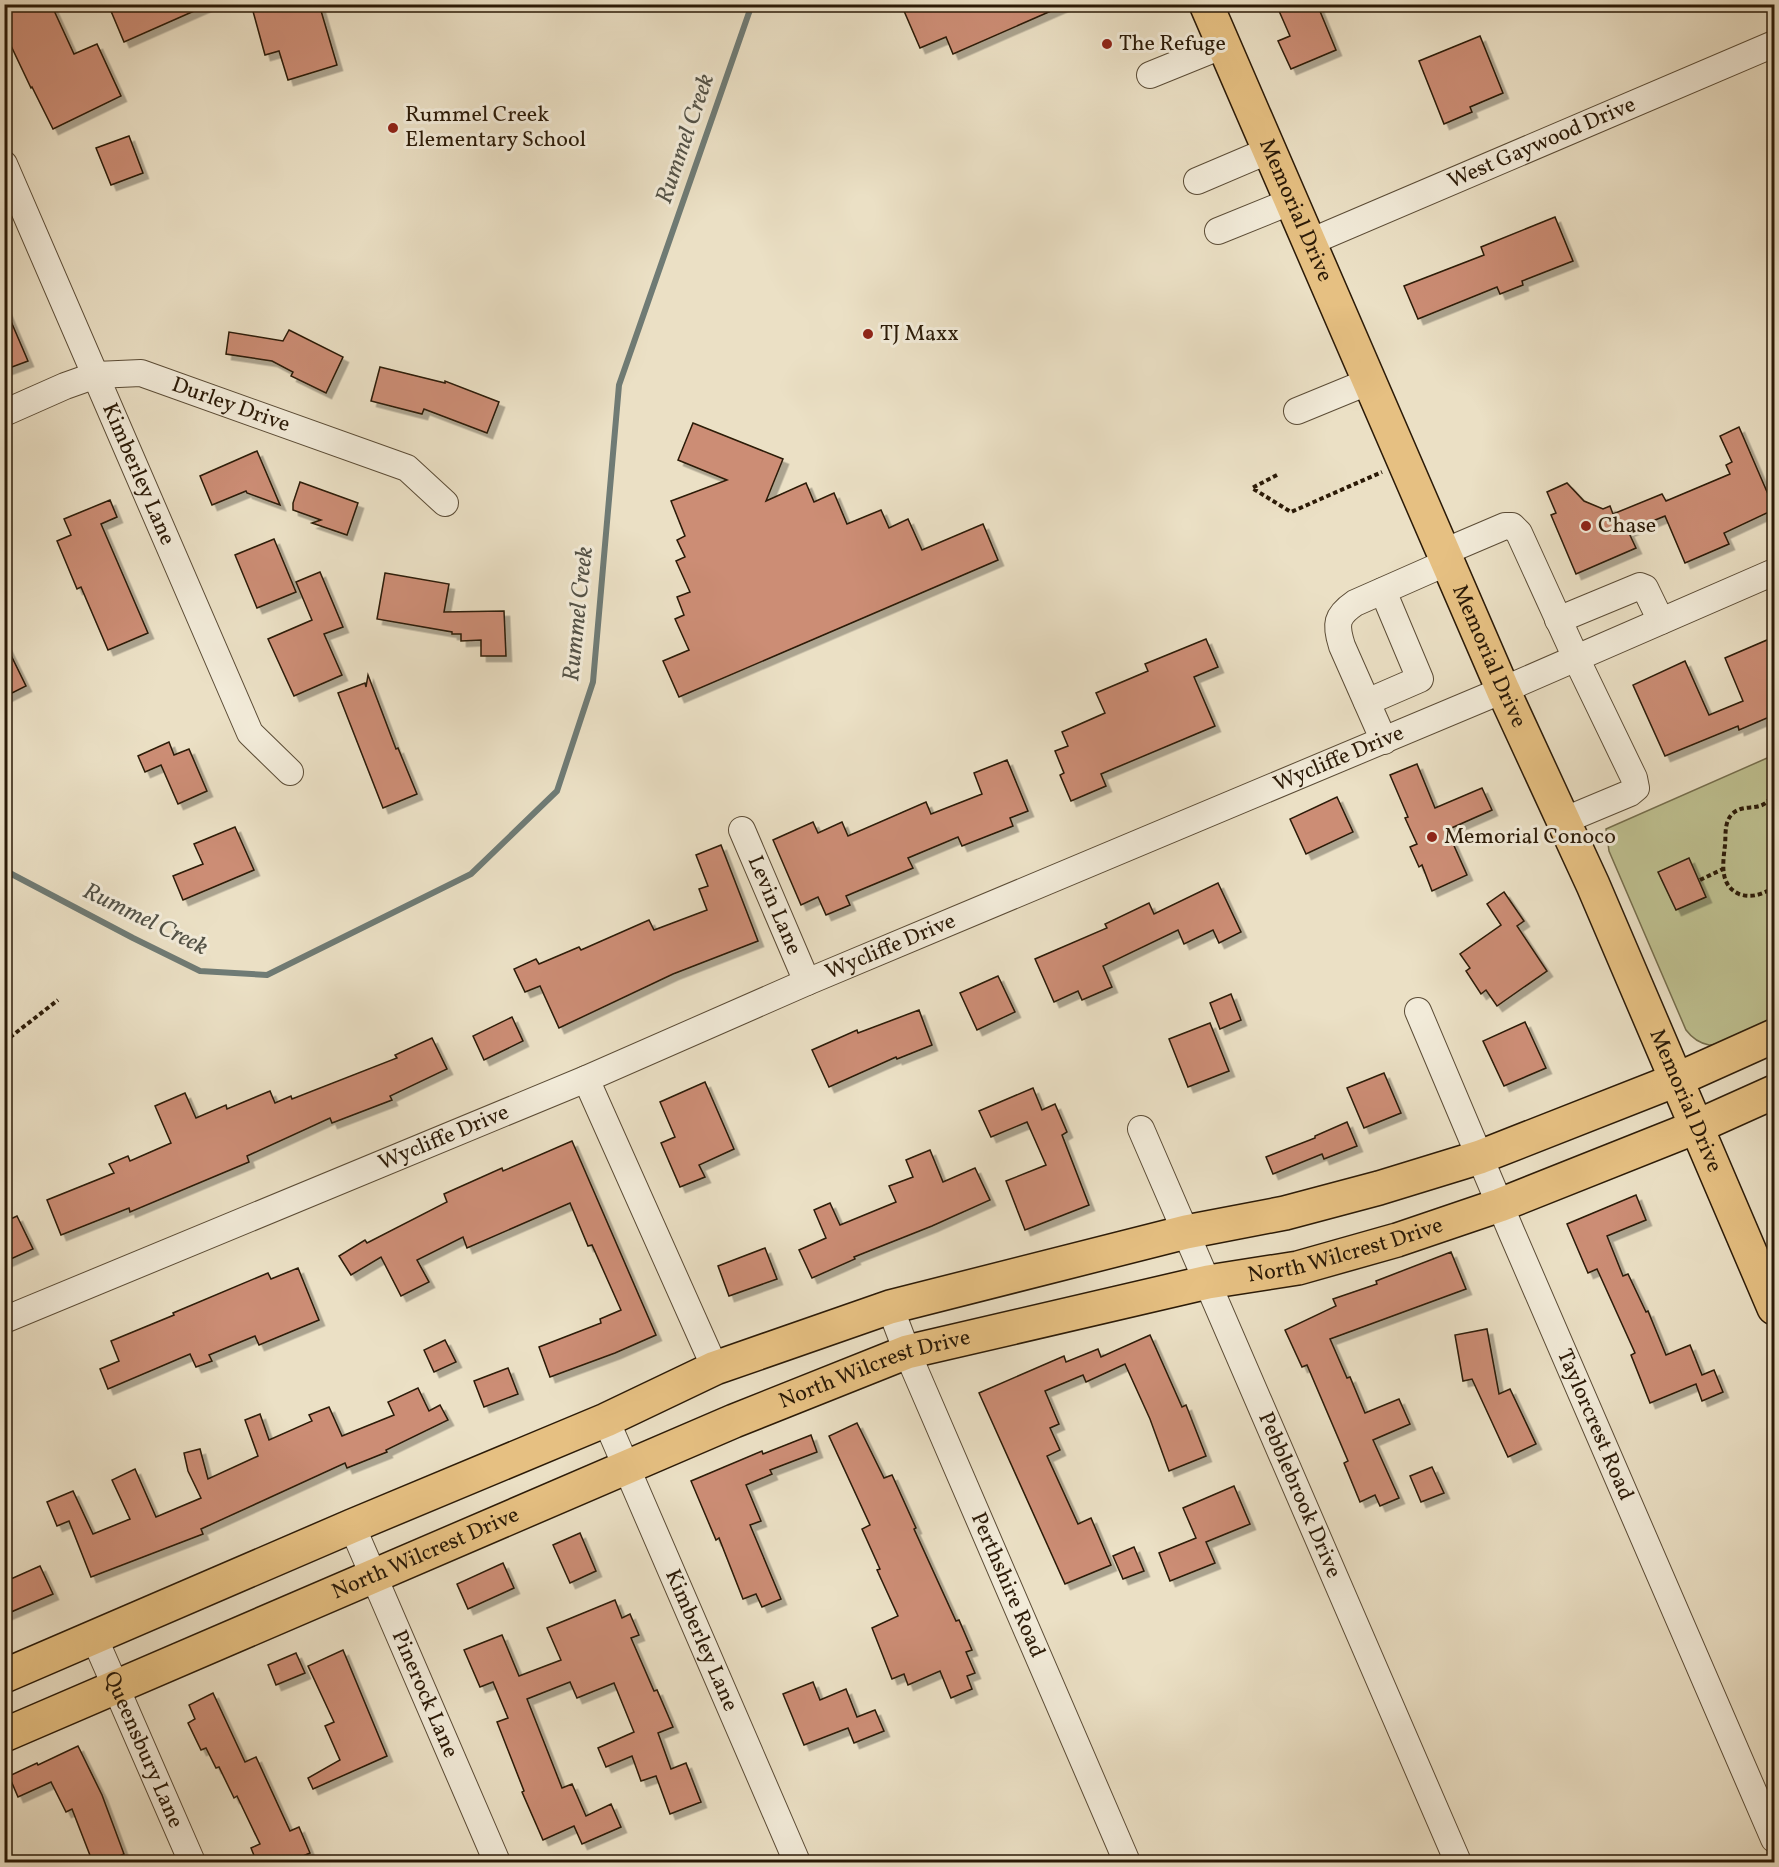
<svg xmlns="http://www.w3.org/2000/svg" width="1779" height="1867" font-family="Vollkorn,serif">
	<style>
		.green { fill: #bec090; stroke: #746d4c; stroke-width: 1.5 }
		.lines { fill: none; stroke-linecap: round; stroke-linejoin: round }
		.stream { stroke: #6f7b75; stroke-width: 6 }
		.building { fill: #cc8d74; stroke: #2b1a07; stroke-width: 1.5; filter: url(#shadow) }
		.minor-casing { stroke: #5b4c36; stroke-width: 28 }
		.major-casing { stroke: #2b1a07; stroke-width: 36 }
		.path { stroke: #2b1a07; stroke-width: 4; stroke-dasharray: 4.5 3; stroke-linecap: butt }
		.minor { stroke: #f2ebd9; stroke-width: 26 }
		.major { stroke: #e6c082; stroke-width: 33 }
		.poi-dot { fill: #8f2418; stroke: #f2ebd9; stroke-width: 2 }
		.labels { text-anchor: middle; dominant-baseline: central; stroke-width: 6; stroke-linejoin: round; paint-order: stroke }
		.poi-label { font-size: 22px; fill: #2b1a07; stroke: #f2ebd9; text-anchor: start }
		.street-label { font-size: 22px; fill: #2b1a07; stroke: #f2ebd9 }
		.water-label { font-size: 24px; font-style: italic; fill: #535247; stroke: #f2ebd9 }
	</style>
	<defs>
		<filter id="shadow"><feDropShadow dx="5.5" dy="5.5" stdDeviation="0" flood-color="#0004"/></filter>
	</defs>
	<rect width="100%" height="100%" fill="#ebe0c5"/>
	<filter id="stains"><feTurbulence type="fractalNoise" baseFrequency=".00333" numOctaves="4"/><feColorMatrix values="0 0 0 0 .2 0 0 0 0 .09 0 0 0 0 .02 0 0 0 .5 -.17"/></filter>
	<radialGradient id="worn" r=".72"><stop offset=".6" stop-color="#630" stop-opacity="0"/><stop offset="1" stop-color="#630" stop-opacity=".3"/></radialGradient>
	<path class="green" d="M 1774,755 L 1774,1017 C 1762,1024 1721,1046 1709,1045 C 1699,1043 1692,1038 1686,1030 L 1609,851 L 1606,829 Z"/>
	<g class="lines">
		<path class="stream" d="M 4,870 L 133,938 L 200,971 L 267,975 L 471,874 L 557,791 L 593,682 L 619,385 L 752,4"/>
	</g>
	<g class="building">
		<path d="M 4,4 L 51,4 L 74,54 L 97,44 L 121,96 L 53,129 L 32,87 L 31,88 L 4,31 Z"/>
		<path d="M 108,4 L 210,4 L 124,42 Z"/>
		<path d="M 251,4 L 319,4 L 337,65 L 288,80 L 279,51 L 265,55 Z"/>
		<path d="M 901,4 L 1067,4 L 953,54 L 946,37 L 920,48 Z"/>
		<path d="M 1276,4 L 1317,4 L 1336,50 L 1291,69 L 1278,41 L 1290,36 Z"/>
		<path d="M 1480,36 L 1503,93 L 1470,107 L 1472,112 L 1444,124 L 1419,61 Z"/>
		<path d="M 129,136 L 143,173 L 111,185 L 96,148 Z"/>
		<path d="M 1555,217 L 1573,261 L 1522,281 L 1523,285 L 1500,294 L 1497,287 L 1418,319 L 1404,286 L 1484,255 L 1481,247 Z"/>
		<path d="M 4,305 L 28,361 L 4,370 Z"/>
		<path d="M 289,330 L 343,357 L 326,393 L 291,376 L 293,372 L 272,361 L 226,354 L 229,332 L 283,341 Z"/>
		<path d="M 380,367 L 445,383 L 445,381 L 499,402 L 487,433 L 424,409 L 422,414 L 371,401 Z"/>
		<path d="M 693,423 L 783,459 L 766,501 L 806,483 L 814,502 L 834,493 L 847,524 L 881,510 L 889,528 L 908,519 L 922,550 L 983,524 L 998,560 L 679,697 L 663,661 L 689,650 L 675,619 L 684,615 L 677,597 L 690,592 L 676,561 L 685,557 L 677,540 L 685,536 L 671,501 L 727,480 L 678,460 Z"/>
		<path d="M 1739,427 L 1774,508 L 1768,510 L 1769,512 L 1724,533 L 1729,544 L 1685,563 L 1665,516 L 1628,531 L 1636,548 L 1576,574 L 1551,515 L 1556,513 L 1547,492 L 1567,483 L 1584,501 L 1603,509 L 1610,506 L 1613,514 L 1662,494 L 1666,501 L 1730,474 L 1726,465 L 1732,462 L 1720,436 Z"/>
		<path d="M 257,451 L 280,505 L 247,493 L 246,491 L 212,505 L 200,476 Z"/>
		<path d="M 300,482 L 358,503 L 347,535 L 312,523 L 321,520 L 293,510 L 293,503 Z"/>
		<path d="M 110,500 L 117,517 L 101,524 L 148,633 L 108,650 L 81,587 L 77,589 L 57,541 L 71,535 L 64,519 Z"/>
		<path d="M 274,539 L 296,592 L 257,608 L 235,555 Z"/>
		<path d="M 320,572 L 343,627 L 324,634 L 342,675 L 294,696 L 268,639 L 312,620 L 296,582 Z"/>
		<path d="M 385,573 L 449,584 L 444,612 L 504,611 L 506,656 L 481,656 L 481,640 L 461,641 L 461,634 L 452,634 L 452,632 L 377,619 Z"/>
		<path d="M 1774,637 L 1774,715 L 1739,730 L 1738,726 L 1665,756 L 1633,685 L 1685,661 L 1709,715 L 1743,701 L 1725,658 Z"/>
		<path d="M 1206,639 L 1218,667 L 1194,677 L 1215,726 L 1101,774 L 1106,786 L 1071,801 L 1060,775 L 1064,773 L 1055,751 L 1068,746 L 1062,732 L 1105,713 L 1096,693 L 1148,671 L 1145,664 Z"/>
		<path d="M 4,641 L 26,686 L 4,697 Z"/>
		<path d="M 368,675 L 396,749 L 398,748 L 417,794 L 383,808 L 338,693 L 365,683 L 366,687 Z"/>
		<path d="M 169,742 L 174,755 L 189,749 L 207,791 L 178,804 L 161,765 L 145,772 L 138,756 Z"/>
		<path d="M 1007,760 L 1028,811 L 1010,818 L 1013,826 L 962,846 L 958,837 L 908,858 L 913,868 L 846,896 L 850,905 L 826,915 L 818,897 L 801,905 L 773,840 L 813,822 L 818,833 L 842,822 L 848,836 L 926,802 L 931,814 L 982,794 L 974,773 Z"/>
		<path d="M 1417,764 L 1435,808 L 1482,788 L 1492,810 L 1447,830 L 1467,875 L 1432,891 L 1422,865 L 1419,867 L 1410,847 L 1417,844 L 1405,818 L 1408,817 L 1390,775 Z"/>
		<path d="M 1337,797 L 1353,832 L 1306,854 L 1290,819 Z"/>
		<path d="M 235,827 L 254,870 L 183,900 L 173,876 L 203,864 L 194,844 Z"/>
		<path d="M 721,845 L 758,941 L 673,974 L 559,1028 L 540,986 L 525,992 L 514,969 L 536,959 L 539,964 L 579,947 L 581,950 L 649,920 L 654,930 L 707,910 L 699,889 L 708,886 L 696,855 Z"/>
		<path d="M 1689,858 L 1706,897 L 1676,910 L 1658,872 Z"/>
		<path d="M 1218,883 L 1241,932 L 1219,943 L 1213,930 L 1184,944 L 1178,930 L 1103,966 L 1112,987 L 1082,1000 L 1078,991 L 1054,1002 L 1035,959 L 1107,928 L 1105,924 L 1149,903 L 1154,914 Z"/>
		<path d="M 1504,892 L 1524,921 L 1517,926 L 1547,971 L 1497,1006 L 1486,990 L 1481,994 L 1466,971 L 1470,968 L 1460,954 L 1501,925 L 1487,904 Z"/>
		<path d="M 998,976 L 1015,1012 L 977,1030 L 960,993 Z"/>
		<path d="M 1231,994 L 1241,1020 L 1220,1029 L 1210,1003 Z"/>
		<path d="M 919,1010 L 932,1045 L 897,1059 L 896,1057 L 829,1087 L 812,1050 L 857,1030 L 858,1033 Z"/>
		<path d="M 512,1017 L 523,1041 L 484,1060 L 473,1036 Z"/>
		<path d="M 1525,1022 L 1546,1068 L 1504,1086 L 1483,1041 Z"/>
		<path d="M 1210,1023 L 1229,1071 L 1188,1087 L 1169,1039 Z"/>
		<path d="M 432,1038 L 447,1069 L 390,1096 L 392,1100 L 332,1123 L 330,1118 L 247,1156 L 249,1162 L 130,1212 L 129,1208 L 61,1235 L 47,1200 L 114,1173 L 109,1164 L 128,1156 L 130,1161 L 171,1143 L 155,1106 L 185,1093 L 196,1118 L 226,1105 L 227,1109 L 270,1091 L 275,1103 L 291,1096 L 292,1099 L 397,1058 L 395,1055 Z"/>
		<path d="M 1384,1073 L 1401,1113 L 1364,1128 L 1347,1088 Z"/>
		<path d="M 705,1082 L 734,1149 L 699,1165 L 705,1177 L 680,1187 L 661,1143 L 675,1137 L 660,1102 Z"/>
		<path d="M 1033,1088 L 1042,1110 L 1055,1104 L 1067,1132 L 1062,1135 L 1089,1205 L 1025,1230 L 1006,1181 L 1046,1165 L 1027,1122 L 991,1137 L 979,1111 Z"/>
		<path d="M 1347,1122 L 1357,1146 L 1324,1159 L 1322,1154 L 1273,1174 L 1266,1157 L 1315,1138 L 1315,1136 Z"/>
		<path d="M 572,1141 L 656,1335 L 615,1353 L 550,1377 L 539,1347 L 601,1323 L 600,1319 L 621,1310 L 592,1245 L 588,1246 L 570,1203 L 467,1248 L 463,1237 L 417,1260 L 429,1282 L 401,1296 L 381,1257 L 351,1275 L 339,1256 L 365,1240 L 367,1243 L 447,1202 L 444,1194 L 502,1168 L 503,1171 Z"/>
		<path d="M 930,1150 L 943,1182 L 975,1168 L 990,1200 L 932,1226 L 854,1257 L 855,1259 L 812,1278 L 799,1250 L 826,1238 L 814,1210 L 830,1203 L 840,1225 L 896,1202 L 889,1186 L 913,1177 L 906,1160 Z"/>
		<path d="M 1636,1195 L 1646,1220 L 1607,1236 L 1623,1276 L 1628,1274 L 1646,1312 L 1648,1311 L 1666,1355 L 1690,1345 L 1702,1375 L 1714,1370 L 1723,1392 L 1702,1401 L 1696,1384 L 1650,1403 L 1631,1355 L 1635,1353 L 1597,1269 L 1588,1273 L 1567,1224 Z"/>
		<path d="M 17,1216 L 33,1249 L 4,1262 L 4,1222 Z"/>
		<path d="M 765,1248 L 777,1279 L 729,1296 L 718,1266 Z"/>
		<path d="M 1451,1252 L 1466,1289 L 1330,1339 L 1347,1378 L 1350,1377 L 1365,1413 L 1399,1399 L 1410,1424 L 1373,1440 L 1399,1498 L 1380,1506 L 1375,1495 L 1360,1502 L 1344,1463 L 1348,1461 L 1307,1365 L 1302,1367 L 1285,1330 L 1336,1306 L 1333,1299 L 1377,1284 L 1376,1281 Z"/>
		<path d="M 298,1268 L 319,1320 L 259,1345 L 255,1336 L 209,1355 L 212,1361 L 196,1367 L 190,1354 L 108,1389 L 100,1369 L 119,1361 L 111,1341 L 174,1315 L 173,1313 L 268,1273 L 271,1279 Z"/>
		<path d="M 1487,1329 L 1499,1394 L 1510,1389 L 1536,1444 L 1508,1457 L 1472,1379 L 1463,1381 L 1455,1335 Z"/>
		<path d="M 1150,1335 L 1182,1407 L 1186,1405 L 1206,1456 L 1169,1471 L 1150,1419 L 1125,1364 L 1086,1382 L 1083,1375 L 1045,1391 L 1059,1424 L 1050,1428 L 1060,1450 L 1047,1456 L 1078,1524 L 1091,1518 L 1111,1565 L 1065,1584 L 979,1393 L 1064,1356 L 1066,1362 L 1098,1349 L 1101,1357 Z"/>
		<path d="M 445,1340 L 456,1362 L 434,1372 L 424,1350 Z"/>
		<path d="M 508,1368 L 518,1394 L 484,1407 L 474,1381 Z"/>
		<path d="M 418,1388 L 429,1411 L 440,1405 L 448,1420 L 386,1450 L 387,1452 L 347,1468 L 345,1463 L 260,1502 L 201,1529 L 203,1534 L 91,1577 L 69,1521 L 57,1526 L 47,1502 L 73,1491 L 93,1534 L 130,1519 L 112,1480 L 135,1469 L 156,1517 L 201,1498 L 188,1471 L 184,1453 L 200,1449 L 208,1479 L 258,1456 L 245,1420 L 260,1414 L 269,1440 L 312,1421 L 309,1415 L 329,1407 L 342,1436 L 394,1415 L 388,1402 Z"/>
		<path d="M 857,1423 L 884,1478 L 892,1475 L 916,1528 L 914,1529 L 956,1621 L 959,1620 L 972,1650 L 966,1652 L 975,1673 L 967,1676 L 972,1689 L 951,1698 L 940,1671 L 908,1685 L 904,1674 L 892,1679 L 872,1628 L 898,1616 L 877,1570 L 880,1569 L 862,1529 L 870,1525 L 829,1436 Z"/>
		<path d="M 811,1435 L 817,1452 L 770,1470 L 772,1474 L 746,1485 L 761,1521 L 750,1525 L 781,1599 L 762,1607 L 756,1594 L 743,1599 L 719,1538 L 716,1540 L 691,1481 L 762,1451 L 763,1454 Z"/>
		<path d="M 1432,1467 L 1444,1493 L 1421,1502 L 1410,1476 Z"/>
		<path d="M 1234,1486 L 1250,1524 L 1206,1542 L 1215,1563 L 1170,1581 L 1159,1553 L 1196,1538 L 1183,1508 Z"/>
		<path d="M 580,1533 L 596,1571 L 570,1583 L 553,1545 Z"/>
		<path d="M 1134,1547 L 1144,1571 L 1123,1579 L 1113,1556 Z"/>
		<path d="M 503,1563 L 514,1588 L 468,1609 L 457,1584 Z"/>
		<path d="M 40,1566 L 53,1594 L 4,1615 L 4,1582 Z"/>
		<path d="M 615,1600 L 622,1618 L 630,1614 L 639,1635 L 631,1638 L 654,1691 L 657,1690 L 673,1727 L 658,1733 L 671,1769 L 686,1763 L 701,1802 L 670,1814 L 656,1776 L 641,1781 L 632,1756 L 606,1767 L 598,1748 L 634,1732 L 614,1683 L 577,1698 L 570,1682 L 527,1699 L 562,1788 L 572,1784 L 586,1816 L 611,1804 L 621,1827 L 582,1844 L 574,1826 L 543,1840 L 522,1792 L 524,1791 L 497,1722 L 508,1718 L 493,1682 L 480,1687 L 464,1650 L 502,1635 L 519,1676 L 561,1660 L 547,1628 Z"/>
		<path d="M 343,1650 L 387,1756 L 313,1789 L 308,1778 L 340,1760 L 325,1726 L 334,1722 L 308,1666 Z"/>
		<path d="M 296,1653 L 305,1673 L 276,1685 L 268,1665 Z"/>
		<path d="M 813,1682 L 820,1700 L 846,1689 L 857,1717 L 875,1710 L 884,1731 L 854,1743 L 848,1728 L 804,1745 L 783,1694 Z"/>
		<path d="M 213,1693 L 245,1762 L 256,1757 L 290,1831 L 299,1827 L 310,1853 L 287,1863 L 257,1863 L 251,1848 L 260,1844 L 237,1796 L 234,1798 L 219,1767 L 216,1768 L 206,1748 L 201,1750 L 188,1723 L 195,1719 L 189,1705 Z"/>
		<path d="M 78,1746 L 102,1795 L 124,1854 L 117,1857 L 119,1863 L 93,1863 L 72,1809 L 66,1812 L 51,1782 L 18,1797 L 9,1776 L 37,1763 L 38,1765 Z"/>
	</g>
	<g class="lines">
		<defs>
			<g id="minor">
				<path d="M 1150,75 L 1224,45"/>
				<path id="s1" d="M 4,164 L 250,733 L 290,772"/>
				<path d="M 1197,181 L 1270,150"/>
				<path d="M 1218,231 L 1292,201"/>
				<path id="s2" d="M 1310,242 L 1774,44"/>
				<path d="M 1297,411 L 1370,381"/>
				<path id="s3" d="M 4,413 L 65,386 L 96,375 L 141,373 L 407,468 L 445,503"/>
				<path d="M 1444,552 L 1505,526 L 1512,526 L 1519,533 L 1576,658 L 1634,778 L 1636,788 L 1630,793 L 1563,821"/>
				<path d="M 1558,620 L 1640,586 L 1645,588 L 1661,621"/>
				<path d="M 1367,702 L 1420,679 L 1383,591"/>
				<path d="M 1384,741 L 1342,646 C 1335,624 1336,616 1355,603 L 1448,562"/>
				<path id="s4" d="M 742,830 L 807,982"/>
				<path id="s5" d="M 1418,1011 L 1511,1231 L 1774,1839"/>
				<path d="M 586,1079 L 715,1368"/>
				<path id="s6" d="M 1141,1129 L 1458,1862"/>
				<path id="s7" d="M 890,1307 L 907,1352 L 1127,1862"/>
				<path id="s8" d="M 4,1320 L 586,1079 L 807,982 L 1503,690 L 1774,572"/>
				<path id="s9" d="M 606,1420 L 797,1862"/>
				<path id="s10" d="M 352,1526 L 497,1862"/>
				<path id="s11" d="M 94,1637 L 192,1862"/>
			</g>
			<g id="major">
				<path id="s12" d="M 1206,4 L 1503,690 L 1593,885 L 1774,1308"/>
				<path d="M 4,1676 L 352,1526 L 606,1420 L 715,1368 L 890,1307 L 1186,1232 L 1285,1213 L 1379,1188 L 1480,1157 L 1676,1080 L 1774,1036"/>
				<path id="s13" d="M 4,1735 L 734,1421 L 907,1352 L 1208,1282 L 1298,1268 L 1397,1240 L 1500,1205 L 1696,1127 L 1774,1092"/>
			</g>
		</defs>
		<use href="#minor" class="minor-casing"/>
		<use href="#major" class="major-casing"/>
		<g class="path">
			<path d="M 1277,475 L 1252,488 L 1291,512 L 1382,472"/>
			<path d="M 1774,791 C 1764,816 1746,801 1732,814 C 1724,823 1726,834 1725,845 C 1723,863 1719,885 1739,894 C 1753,899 1763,893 1774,888"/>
			<path d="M 1700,880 L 1723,869"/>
			<path d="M 4,1042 L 58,1000"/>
		</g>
		<use href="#minor" class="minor"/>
		<use href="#major" class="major"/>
	</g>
	<g class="poi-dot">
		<circle cx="1107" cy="44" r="6"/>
		<circle cx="393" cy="128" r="6"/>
		<circle cx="868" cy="334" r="6"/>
		<circle cx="1586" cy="526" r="6"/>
		<circle cx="1432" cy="837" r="6"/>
	</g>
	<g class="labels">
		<g class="poi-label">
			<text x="1119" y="44">The Refuge</text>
			<text x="405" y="115">Rummel Creek<tspan x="405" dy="25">Elementary School</tspan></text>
			<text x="880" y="334">TJ Maxx</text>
			<text x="1598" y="526">Chase</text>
			<text x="1444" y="837">Memorial Conoco</text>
		</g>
		<g class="street-label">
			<text stroke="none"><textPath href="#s2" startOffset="252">West Gaywood Drive</textPath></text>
			<text stroke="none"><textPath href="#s12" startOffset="225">Memorial Drive</textPath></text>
			<text stroke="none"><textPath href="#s3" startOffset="240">Durley Drive</textPath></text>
			<text stroke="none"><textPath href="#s1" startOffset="338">Kimberley Lane</textPath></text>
			<text stroke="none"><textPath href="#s12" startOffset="711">Memorial Drive</textPath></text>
			<text stroke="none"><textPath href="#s8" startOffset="1448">Wycliffe Drive</textPath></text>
			<text stroke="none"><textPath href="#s4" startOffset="82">Levin Lane</textPath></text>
			<text stroke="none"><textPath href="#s8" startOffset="962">Wycliffe Drive</textPath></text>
			<text stroke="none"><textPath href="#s12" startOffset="1197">Memorial Drive</textPath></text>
			<text stroke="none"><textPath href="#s8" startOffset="476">Wycliffe Drive</textPath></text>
			<text stroke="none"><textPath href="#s13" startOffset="1431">North Wilcrest Drive</textPath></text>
			<text stroke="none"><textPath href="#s13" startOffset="945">North Wilcrest Drive</textPath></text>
			<text stroke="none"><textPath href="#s5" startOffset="450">Taylorcrest Road</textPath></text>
			<text stroke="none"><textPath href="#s6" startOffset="399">Pebblebrook Drive</textPath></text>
			<text stroke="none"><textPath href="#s13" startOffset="459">North Wilcrest Drive</textPath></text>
			<text stroke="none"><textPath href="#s7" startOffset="302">Perthshire Road</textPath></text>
			<text stroke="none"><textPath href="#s9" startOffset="240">Kimberley Lane</textPath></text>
			<text stroke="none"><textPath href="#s10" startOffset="183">Pinerock Lane</textPath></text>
			<text stroke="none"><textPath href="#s11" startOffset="123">Queensbury Lane</textPath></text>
		</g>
		<g class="water-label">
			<text transform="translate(686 139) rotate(-71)">Rummel Creek</text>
			<text transform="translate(579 614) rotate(-84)">Rummel Creek</text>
			<text transform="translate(145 920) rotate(26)">Rummel Creek</text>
		</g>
	</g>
	<rect width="1779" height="1867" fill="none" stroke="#ebe0c5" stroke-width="24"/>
	<rect x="6" y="6" width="1767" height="1855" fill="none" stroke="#2b1a07" stroke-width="3"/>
	<rect x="12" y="12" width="1755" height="1843" fill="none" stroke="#2b1a07" stroke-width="1.5"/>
	<rect width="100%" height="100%" filter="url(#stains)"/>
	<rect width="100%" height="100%" fill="url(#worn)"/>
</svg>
